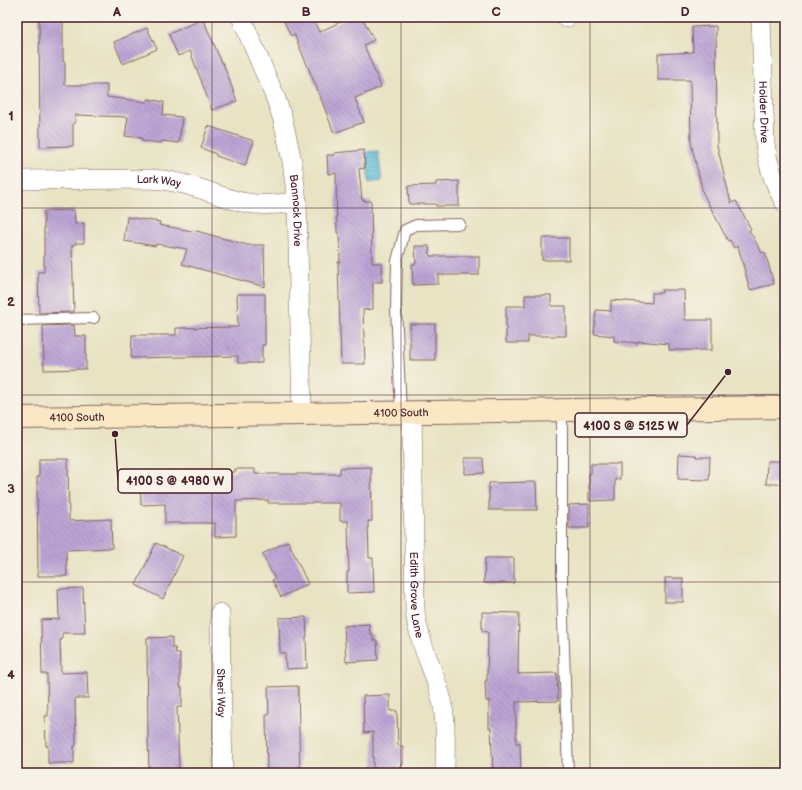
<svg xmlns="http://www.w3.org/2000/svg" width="802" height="790" font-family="'Balsamiq Sans',sans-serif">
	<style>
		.water { fill: url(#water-rules); stroke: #516e81 }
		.building { fill: url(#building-back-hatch) }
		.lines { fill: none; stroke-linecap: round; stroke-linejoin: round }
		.lane-casing { stroke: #816460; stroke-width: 12 }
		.street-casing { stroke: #816460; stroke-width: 20 }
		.secondary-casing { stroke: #816460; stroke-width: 24 }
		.lane { stroke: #fff; stroke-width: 10 }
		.street { stroke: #fff; stroke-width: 19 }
		.secondary { stroke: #fae7c3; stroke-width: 22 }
		.grid { fill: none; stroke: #4a1f2b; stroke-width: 1; stroke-opacity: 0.55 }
		.labels { text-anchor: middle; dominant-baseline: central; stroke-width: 3; stroke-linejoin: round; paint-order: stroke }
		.street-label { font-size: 11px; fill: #4a1f2b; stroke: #f7f3e8 }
		.leader { fill: none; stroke: #4a1f2b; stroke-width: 1.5 }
		.callout-dot { fill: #4a1f2b; stroke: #f7f3e8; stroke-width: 1.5 }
		.callout { fill: #f7f3e8; stroke: #4a1f2b; stroke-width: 1.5 }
		.callout-label { font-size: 12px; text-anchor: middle; font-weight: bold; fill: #4a1f2b }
		.neatline { fill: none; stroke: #4a1f2b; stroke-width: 1.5 }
		.grid-label { font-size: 13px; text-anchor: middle; font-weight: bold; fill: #4a1f2b }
	</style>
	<defs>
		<pattern id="water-rules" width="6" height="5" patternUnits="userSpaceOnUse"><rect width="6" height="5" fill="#58bcd7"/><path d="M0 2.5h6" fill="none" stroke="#4b98af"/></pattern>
		<pattern id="building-back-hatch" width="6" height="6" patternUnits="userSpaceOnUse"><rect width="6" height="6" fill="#bca4d5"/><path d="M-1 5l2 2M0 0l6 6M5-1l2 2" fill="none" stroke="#9b85ad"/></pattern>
	</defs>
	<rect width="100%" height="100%" fill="#f7f3e8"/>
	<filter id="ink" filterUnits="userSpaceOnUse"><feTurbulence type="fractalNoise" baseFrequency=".025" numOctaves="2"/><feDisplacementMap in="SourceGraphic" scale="8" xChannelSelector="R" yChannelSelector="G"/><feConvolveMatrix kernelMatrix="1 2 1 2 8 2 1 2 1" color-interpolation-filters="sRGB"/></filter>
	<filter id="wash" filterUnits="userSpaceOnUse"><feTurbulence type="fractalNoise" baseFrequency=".012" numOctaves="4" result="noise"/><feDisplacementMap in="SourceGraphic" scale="16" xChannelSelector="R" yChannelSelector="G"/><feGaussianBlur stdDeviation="0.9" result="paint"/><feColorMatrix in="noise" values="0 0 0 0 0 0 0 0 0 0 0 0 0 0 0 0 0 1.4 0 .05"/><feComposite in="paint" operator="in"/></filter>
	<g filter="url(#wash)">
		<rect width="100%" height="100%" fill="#e8e3c2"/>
		<path class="water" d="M 378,151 L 382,181 L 369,183 L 366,152 Z"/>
		<g id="blocks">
			<g class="building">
				<path d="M 39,17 L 63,17 L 63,62 L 65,62 L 65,85 L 107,85 L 107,97 L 147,102 L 148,99 L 164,102 L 163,115 L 182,117 L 179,143 L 162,141 L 161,143 L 142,141 L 142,138 L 125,136 L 128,117 L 75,115 L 75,123 L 73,123 L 73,146 L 40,147 Z"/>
				<path d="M 282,17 L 312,17 L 319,32 L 351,17 L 362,17 L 374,40 L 364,45 L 381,87 L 355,98 L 364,122 L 334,133 L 318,91 L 294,34 L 291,36 Z"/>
				<path d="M 203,19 L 222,63 L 223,63 L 237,101 L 212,110 L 190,51 L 178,56 L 169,34 Z"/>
				<path d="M 716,26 L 717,145 L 731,203 L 736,201 L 751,229 L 749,230 L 762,253 L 765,252 L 774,284 L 750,290 L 738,246 L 734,248 L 730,240 L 728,241 L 703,193 L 691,143 L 690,80 L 658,80 L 658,54 L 693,52 L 692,27 Z"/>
				<path d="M 147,28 L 157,49 L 123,64 L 114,42 Z"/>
				<path d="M 208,126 L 254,141 L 245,166 L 216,156 L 216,154 L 201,148 Z"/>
				<path d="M 364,150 L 365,168 L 359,169 L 362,200 L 364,200 L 364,201 L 371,201 L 372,263 L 382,263 L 382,282 L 373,282 L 373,309 L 363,310 L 365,364 L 341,364 L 338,262 L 340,262 L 339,232 L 337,233 L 336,173 L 328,174 L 327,155 L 335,155 L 334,153 Z"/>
				<path d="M 459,181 L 459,206 L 436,206 L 436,204 L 409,204 L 408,186 L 436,185 L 436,182 Z"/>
				<path d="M 74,210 L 75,224 L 84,223 L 84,243 L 75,243 L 75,245 L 72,245 L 74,312 L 39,313 L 38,272 L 44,272 L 44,211 Z"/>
				<path d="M 127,217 L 160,222 L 159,225 L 192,231 L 193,230 L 247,245 L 264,245 L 265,287 L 182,264 L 187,249 L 156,244 L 156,246 L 124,241 Z"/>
				<rect x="542" y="238" width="27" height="22"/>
				<path d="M 415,246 L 429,246 L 430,256 L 479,256 L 479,275 L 438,275 L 438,284 L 413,285 L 412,264 L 416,264 Z"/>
				<path d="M 662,290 L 684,290 L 685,320 L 712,320 L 712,350 L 669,350 L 669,344 L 638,341 L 638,343 L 614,341 L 614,336 L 594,334 L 596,310 L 611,311 L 611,300 L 652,303 L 652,293 L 662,293 Z"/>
				<path d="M 237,294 L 265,294 L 265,345 L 262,345 L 262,363 L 238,363 L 238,356 L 131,358 L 132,335 L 176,335 L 176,328 L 238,327 Z"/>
				<path d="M 525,295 L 551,295 L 551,306 L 566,306 L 566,336 L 528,336 L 528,343 L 506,343 L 506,306 L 525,306 Z"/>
				<rect x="410" y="324" width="25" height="36"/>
				<path d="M 74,325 L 75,336 L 86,336 L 86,369 L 44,370 L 43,326 Z"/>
				<path d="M 679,454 L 696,455 L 697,457 L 710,457 L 709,480 L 678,479 Z"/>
				<path d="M 465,458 L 483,458 L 484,473 L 465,474 Z"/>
				<path d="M 39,459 L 68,459 L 69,521 L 111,519 L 112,548 L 66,550 L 67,576 L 38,576 L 37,477 L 39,477 Z"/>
				<path d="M 767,461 L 785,461 L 785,484 L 766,484 Z"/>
				<path d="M 591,464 L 620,464 L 620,479 L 615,479 L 615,500 L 589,501 L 589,473 L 591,474 Z"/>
				<path d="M 371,467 L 372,521 L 368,521 L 369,558 L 373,558 L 374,592 L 347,593 L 347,572 L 349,572 L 348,521 L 340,521 L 340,503 L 268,503 L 268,500 L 236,501 L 236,536 L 215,537 L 215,523 L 165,523 L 165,504 L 141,505 L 140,474 L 146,473 L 162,473 L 162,487 L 204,487 L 204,473 L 235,472 L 235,469 L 255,469 L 255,474 L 340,474 L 340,468 Z"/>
				<path d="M 536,482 L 537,510 L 489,510 L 489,483 Z"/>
				<path d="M 589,504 L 589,528 L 569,528 L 569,505 Z"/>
				<path d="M 288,541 L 308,584 L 281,597 L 272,580 L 275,579 L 262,554 Z"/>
				<path d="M 156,543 L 183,556 L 163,599 L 136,585 Z"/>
				<path d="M 485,558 L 514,558 L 514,583 L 484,583 Z"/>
				<rect x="665" y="578" width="18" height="24"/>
				<path d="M 83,588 L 85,633 L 62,633 L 62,640 L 60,640 L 61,673 L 87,672 L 88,698 L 75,698 L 76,746 L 74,746 L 74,763 L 48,763 L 48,746 L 46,746 L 45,716 L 48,716 L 47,674 L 42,674 L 41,620 L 59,619 L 58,589 Z"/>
				<path d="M 482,612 L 519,613 L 518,674 L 557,673 L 558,701 L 516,702 L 516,743 L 520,743 L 521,773 L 493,773 L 491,728 L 489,728 L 489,701 L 486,701 L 485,681 L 487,681 L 488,632 L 482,631 Z"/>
				<path d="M 306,617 L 307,636 L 306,637 L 307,668 L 286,669 L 285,653 L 280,653 L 279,618 Z"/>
				<path d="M 369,624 L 370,634 L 373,634 L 373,640 L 377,640 L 378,660 L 346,662 L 344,626 Z"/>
				<path d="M 172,637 L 172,648 L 175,648 L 176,653 L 180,653 L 180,687 L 182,687 L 182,707 L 177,707 L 179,769 L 176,769 L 176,773 L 151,773 L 151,769 L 149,769 L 148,738 L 147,638 Z"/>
				<path d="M 298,686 L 300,773 L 267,773 L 266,715 L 269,715 L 268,687 Z"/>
				<path d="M 390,695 L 390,711 L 397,711 L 398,746 L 403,746 L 403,765 L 400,765 L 399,773 L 373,773 L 373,732 L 364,733 L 363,696 Z"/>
			</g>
		</g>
	</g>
	<g filter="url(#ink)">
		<use href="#blocks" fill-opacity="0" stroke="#816460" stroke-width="1"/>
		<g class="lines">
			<defs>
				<g id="lane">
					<path d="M 17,320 L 94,318"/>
					<path d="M 562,410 L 562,588 L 568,773"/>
					<path d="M 401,412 L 396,308 L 397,261 L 405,230 L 416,225 L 460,224"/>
				</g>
				<g id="street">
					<path id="s1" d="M 241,17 L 276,99 L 283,120 L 292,161 L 297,202 L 302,414"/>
					<path d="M 566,17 L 566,18"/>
					<path id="s2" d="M 761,17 L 765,144 C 768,165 774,184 785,203"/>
					<path id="s3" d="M 17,180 L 151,179 C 165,180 178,182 191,186 C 210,191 228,200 247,203 C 264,206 281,204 297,202"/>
					<path id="s4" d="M 412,412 L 415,612 C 419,644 433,667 441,697 C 447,721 445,748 445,773"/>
					<path id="s5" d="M 220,613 L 223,773"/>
				</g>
				<g id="secondary">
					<path id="s6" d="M 17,418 L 785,407"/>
				</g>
			</defs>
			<use href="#lane" class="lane-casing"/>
			<use href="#street" class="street-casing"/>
			<use href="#secondary" class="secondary-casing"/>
			<use href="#lane" class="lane"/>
			<use href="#street" class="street"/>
			<use href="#secondary" class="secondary"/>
		</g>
	</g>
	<path class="grid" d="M 212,17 L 212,773M 401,17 L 401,773M 590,17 L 590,773M 17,208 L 785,208M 17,395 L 785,395M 17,582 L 785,582"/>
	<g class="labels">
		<g class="street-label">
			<text stroke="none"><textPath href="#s2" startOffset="95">Holder Drive</textPath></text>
			<text stroke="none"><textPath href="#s3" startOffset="142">Lark Way</textPath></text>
			<text stroke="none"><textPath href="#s1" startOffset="203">Bannock Drive</textPath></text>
			<text stroke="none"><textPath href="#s6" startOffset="384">4100 South</textPath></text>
			<text stroke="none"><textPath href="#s6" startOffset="60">4100 South</textPath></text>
			<text stroke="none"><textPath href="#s4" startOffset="183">Edith Grove Lane</textPath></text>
			<text stroke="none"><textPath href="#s5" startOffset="80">Sheri Way</textPath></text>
		</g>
	</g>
	<path class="leader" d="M728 372L687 425M115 434L118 481"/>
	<g class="callout-dot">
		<circle cx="728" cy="372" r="4"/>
		<circle cx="115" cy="434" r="4"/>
	</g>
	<g class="callout">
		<rect x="575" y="413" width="112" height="24" rx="4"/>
		<rect x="118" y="469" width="114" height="24" rx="4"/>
	</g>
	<g class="callout-label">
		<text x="631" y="430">4100 S @ 5125 W</text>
		<text x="175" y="485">4100 S @ 4980 W</text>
	</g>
	<rect width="802" height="790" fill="none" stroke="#f7f3e8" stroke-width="44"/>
	<rect x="22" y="22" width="758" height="746" class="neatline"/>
	<g class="grid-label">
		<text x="117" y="16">A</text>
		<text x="306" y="16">B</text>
		<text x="496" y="16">C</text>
		<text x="685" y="16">D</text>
		<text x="11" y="120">1</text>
		<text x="11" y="306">2</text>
		<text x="11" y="493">3</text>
		<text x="11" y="679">4</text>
	</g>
</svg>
